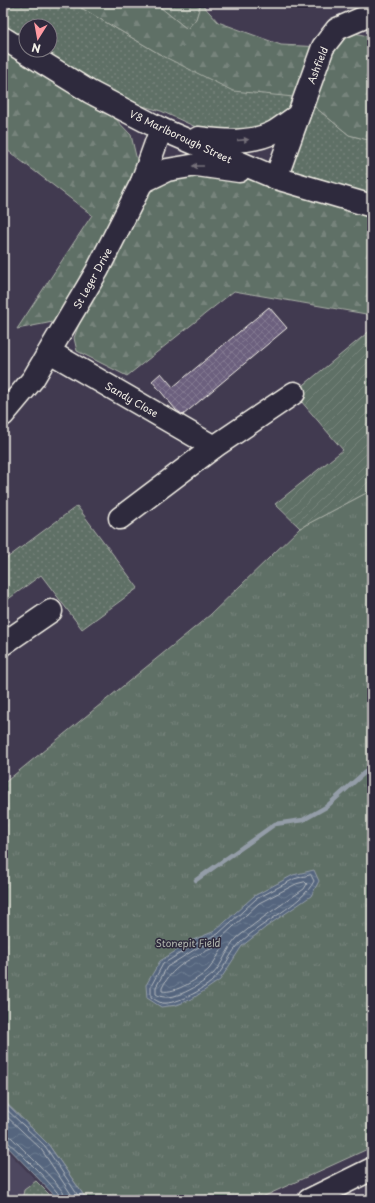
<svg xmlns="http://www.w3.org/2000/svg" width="375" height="1203" font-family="'Playpen Sans',sans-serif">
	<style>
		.built { fill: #4e465e }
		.grass { fill: url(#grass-dots); stroke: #aab0a7; fill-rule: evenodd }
		.forest { fill: url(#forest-firs); stroke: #aab0a7 }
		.park { fill: url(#park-tufts); stroke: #aab0a7 }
		.garden { fill: url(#garden-furrows); stroke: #aab0a7 }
		.water { fill: url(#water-waves); stroke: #949da8 }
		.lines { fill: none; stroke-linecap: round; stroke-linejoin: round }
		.shore { stroke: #b4b9be; stroke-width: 1 }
		.stream { stroke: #949da8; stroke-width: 4.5 }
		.building { fill: url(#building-cross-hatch); stroke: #f4f1e8 }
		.minor-casing { stroke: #f4f1e8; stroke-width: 25 }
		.minor { stroke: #2f2a3d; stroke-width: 22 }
		.oneway { fill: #747079 }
		.labels { text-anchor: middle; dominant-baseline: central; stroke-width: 3; stroke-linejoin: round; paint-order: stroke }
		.street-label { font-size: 10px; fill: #f4f1e8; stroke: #2f2a3d }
		.park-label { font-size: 10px; fill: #b1b6ae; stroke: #2f2a3d }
	</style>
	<defs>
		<pattern id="grass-dots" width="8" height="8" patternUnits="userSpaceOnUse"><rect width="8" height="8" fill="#5f6f66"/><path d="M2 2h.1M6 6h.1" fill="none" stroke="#77847c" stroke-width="1.8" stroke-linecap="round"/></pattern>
		<pattern id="forest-firs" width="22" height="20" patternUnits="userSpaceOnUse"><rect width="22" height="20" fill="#5f6f66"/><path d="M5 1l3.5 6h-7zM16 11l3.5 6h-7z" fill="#77847c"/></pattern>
		<pattern id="park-tufts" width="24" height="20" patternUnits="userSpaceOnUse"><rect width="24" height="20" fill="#5f6f66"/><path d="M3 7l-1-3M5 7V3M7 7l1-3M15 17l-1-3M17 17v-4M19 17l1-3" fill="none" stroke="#77847c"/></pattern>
		<pattern id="garden-furrows" width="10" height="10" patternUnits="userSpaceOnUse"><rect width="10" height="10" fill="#5f6f66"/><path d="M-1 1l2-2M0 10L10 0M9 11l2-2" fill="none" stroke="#77847c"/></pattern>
		<pattern id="water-waves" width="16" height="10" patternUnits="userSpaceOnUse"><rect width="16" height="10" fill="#54657e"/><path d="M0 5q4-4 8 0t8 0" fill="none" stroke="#6d7c90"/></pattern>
		<pattern id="building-cross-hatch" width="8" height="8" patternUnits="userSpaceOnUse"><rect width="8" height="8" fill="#6c617e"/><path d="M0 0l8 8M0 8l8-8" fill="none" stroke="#827890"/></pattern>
	</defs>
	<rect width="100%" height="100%" fill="#413a50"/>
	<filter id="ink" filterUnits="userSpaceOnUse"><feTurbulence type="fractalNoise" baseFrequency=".025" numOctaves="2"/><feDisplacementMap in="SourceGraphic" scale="8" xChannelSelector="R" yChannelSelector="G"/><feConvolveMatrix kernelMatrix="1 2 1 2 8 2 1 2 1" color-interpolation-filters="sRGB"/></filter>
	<g filter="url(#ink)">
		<path class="built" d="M 3,1147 L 23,1167 L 55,1200 L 3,1200 Z"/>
		<g class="grass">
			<path d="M 3,3 L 73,3 L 163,56 L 304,98 L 349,135 L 372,141 L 372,206 L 276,178 L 297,117 L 273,132 L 198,128 L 161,111 L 90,92 L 3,38 ZM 26,26 L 50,26 L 50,50 L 26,50 Z"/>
			<path d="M 155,3 L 201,3 L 196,19 L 187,29 Z"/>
			<path d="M 77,506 L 138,588 L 82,629 L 41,575 L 3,603 L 3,561 Z"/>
			<path d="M 36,1181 L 55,1200 L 22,1200 L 24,1190 Z"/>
		</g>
		<g class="forest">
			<path d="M 73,3 L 155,3 L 187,29 L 196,19 L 201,3 L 218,22 L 281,45 L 323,47 L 337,29 L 372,37 L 372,141 L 349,135 L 304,98 L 233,91 L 163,56 Z"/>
			<path d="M 3,38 L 90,92 L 131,135 L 142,182 L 197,165 L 372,206 L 372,315 L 234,291 L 127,376 L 77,351 L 74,338 L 97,273 L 58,321 L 17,329 L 92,215 L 3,147 Z"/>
		</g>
		<path class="park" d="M 372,490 L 372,1147 L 256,1200 L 87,1200 L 48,1144 L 3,1100 L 3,784 L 210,615 L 300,528 Z"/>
		<path class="garden" d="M 372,329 L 372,490 L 300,528 L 275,504 L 343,450 L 294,393 Z"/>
		<g class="water">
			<path d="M 314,870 L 319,881 L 311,896 L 270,924 L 242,946 L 220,980 L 192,999 L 177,1005 L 161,1007 L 147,998 L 146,985 L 160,961 L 193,940 L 215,931 L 254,896 L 293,875 Z"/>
			<path d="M 3,1100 L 48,1144 L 87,1200 L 59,1200 L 3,1142 Z"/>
		</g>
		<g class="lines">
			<g class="shore">
				<path d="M 311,875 L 314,881 C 302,905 261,922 240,943 C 231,952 226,965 218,975 C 209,987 177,1005 162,1003 C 158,1002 154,999 151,997 L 151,986 L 163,964 L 195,944 L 218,934 L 256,899 L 294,879 Z"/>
				<path d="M 305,882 L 307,884 L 304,889 C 281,905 258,920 237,938 C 227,948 223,964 213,974 C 202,984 170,1005 156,994 L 156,987 L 167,967 L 197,948 L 221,938 L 259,903 L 296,884 Z"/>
				<path d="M 220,945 L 223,948 C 218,955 214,963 209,969 C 200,978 175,994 162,991 L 162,988 C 173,964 197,955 220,945 Z"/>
				<path d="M 3,1106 L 45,1146 L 81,1200"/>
				<path d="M 3,1113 L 41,1149 L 75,1200"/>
				<path d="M 3,1135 L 11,1137 C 21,1148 66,1189 67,1200"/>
				<path d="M 3,1140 L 7,1141 C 17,1150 60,1191 62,1200"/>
			</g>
			<path class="stream" d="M 196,880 L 275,824 L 303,820 L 326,807 L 372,766"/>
		</g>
		<path class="building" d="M 269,307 L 287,328 L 183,415 L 176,410 L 152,381 L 161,373 L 173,387 Z"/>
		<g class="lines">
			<defs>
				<g id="minor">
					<path d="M 3,38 L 90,92 L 161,129 L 276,178 L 372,206"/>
					<path d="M 198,138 C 223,141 251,144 274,132 C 282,127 290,121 297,116"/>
					<path d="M 276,178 L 323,47 L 337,29 L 372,14"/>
					<path d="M 142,182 L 167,170 L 197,165 L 239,171"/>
					<path d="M 50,352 L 214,447 L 294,393"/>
					<path d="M 3,415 L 33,379 L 97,271 L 142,182 L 161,129"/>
					<path d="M 120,518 L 214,447"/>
					<path d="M 3,644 L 51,611"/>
					<path d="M 309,1200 L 372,1169"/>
				</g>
			</defs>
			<use href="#minor" class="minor-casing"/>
			<use href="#minor" class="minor"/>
		</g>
		<defs><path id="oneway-solid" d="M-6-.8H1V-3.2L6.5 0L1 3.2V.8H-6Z"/></defs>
		<g class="oneway">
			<use href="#oneway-solid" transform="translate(243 140) rotate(-5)"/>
			<use href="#oneway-solid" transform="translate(198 166) rotate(180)"/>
		</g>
	</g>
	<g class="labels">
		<g class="street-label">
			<text transform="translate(317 65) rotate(-68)">Ashfield</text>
			<text transform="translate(181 136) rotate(25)">V8 Marlborough Street</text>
			<text transform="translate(92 278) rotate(-61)">St Leger Drive</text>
			<text transform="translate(132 399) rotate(30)">Sandy Close</text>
		</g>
		<g class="park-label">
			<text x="188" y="942">Stonepit Field</text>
		</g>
	</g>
	<rect width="375" height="1203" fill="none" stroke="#2f2a3d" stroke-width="16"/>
	<rect x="8" y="8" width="359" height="1187" fill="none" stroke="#f4f1e8" stroke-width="1.5" filter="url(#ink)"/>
	<g transform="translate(38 38) rotate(191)"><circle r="19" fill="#2f2a3d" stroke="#7e7a81"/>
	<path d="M0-3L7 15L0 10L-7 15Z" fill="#ff9aa2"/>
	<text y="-6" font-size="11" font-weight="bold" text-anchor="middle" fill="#f4f1e8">N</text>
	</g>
</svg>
